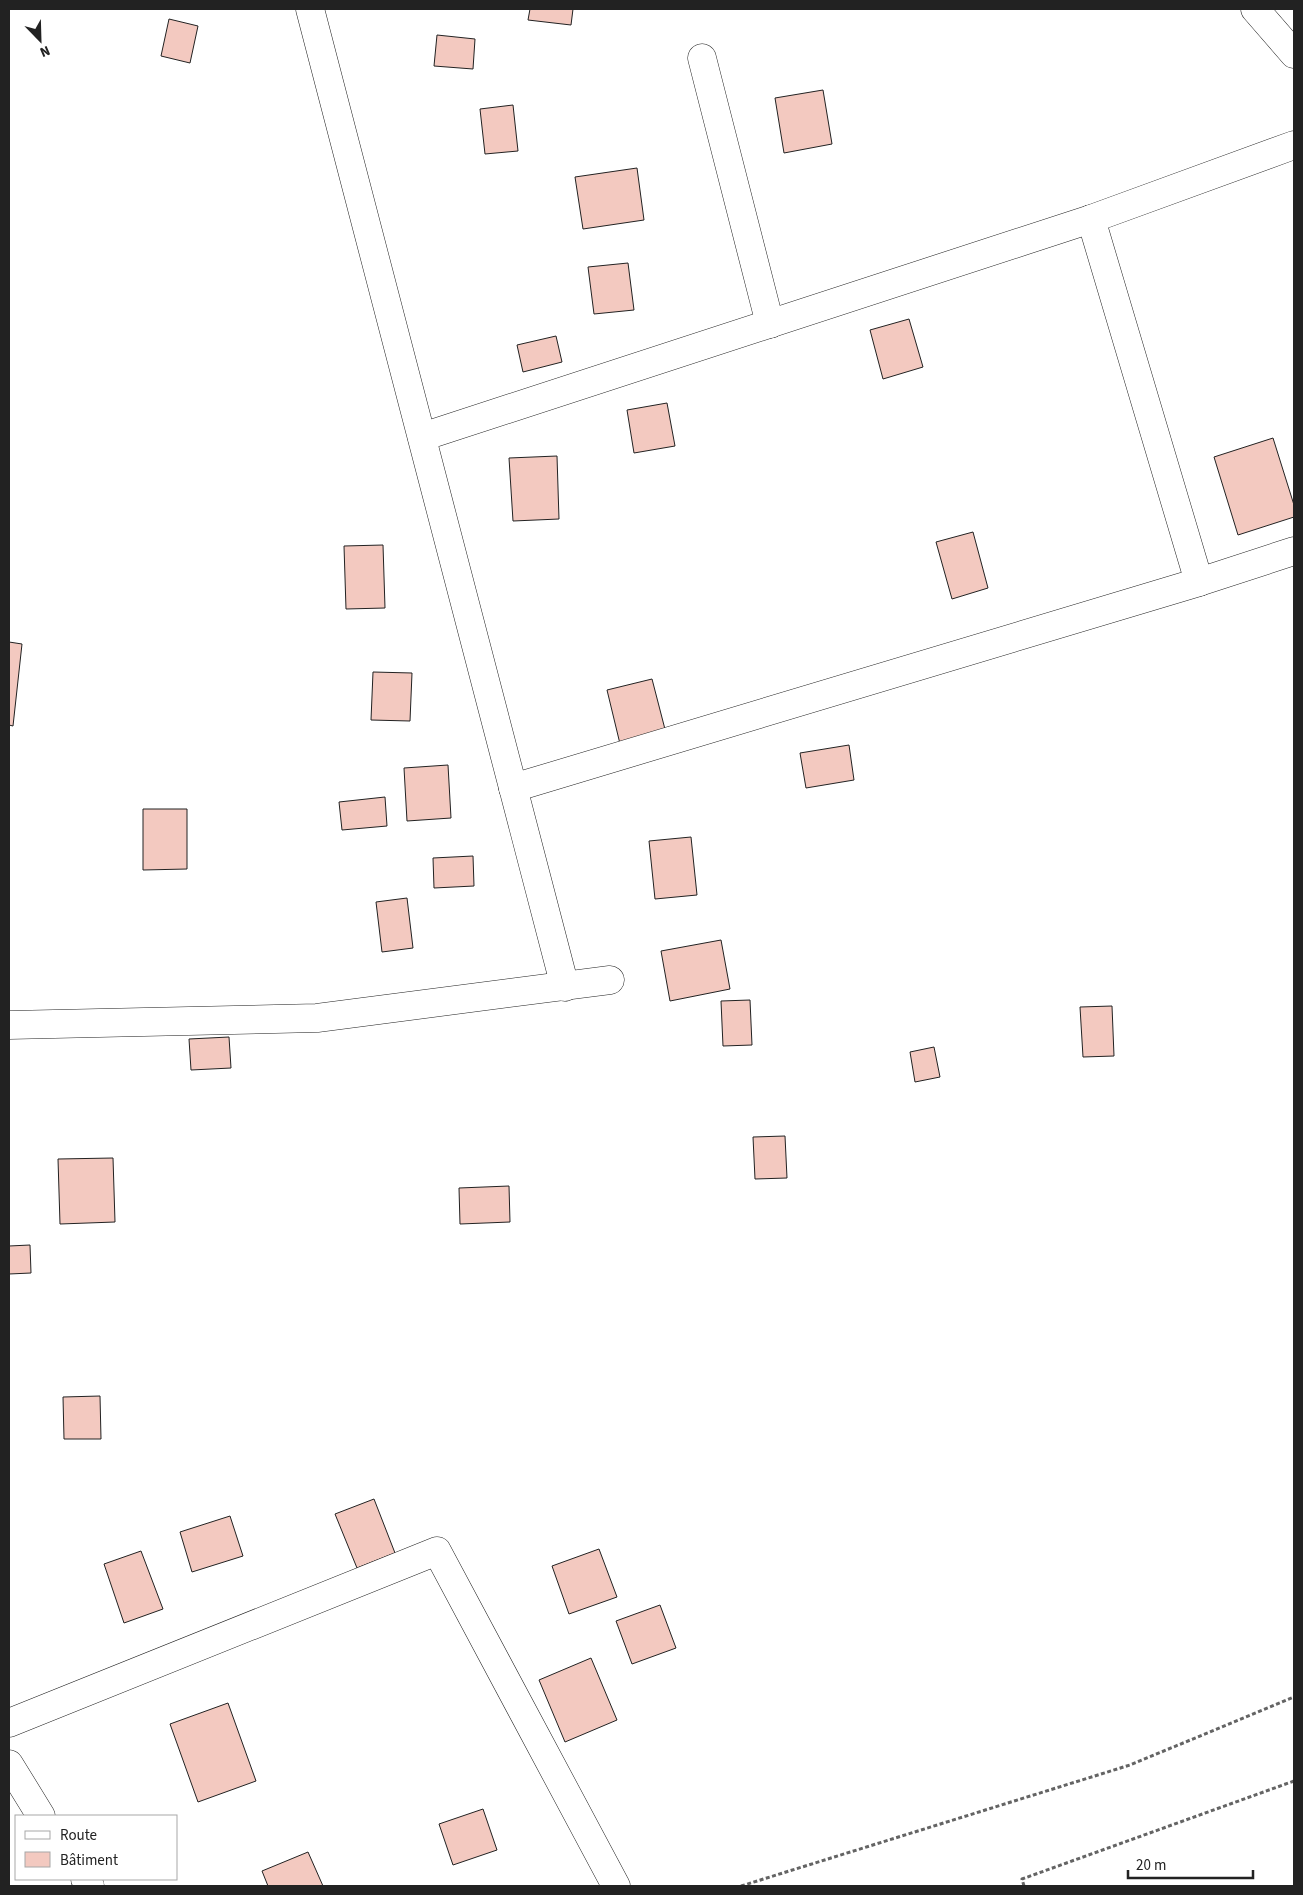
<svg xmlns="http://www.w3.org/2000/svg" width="1303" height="1895" font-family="'Source Sans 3',sans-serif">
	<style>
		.building { fill: #f3c9c0; stroke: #222 }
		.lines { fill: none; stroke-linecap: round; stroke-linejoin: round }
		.street-casing { stroke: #222; stroke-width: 29 }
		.path { stroke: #646464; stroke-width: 3; stroke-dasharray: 4 2.5; stroke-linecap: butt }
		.street { stroke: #fff; stroke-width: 28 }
	</style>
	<rect width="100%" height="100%" fill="#fff"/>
	<g class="building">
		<path d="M 530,9 L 573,9 L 571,25 L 528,20 Z"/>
		<path d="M 169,19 L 198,26 L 190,63 L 161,56 Z"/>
		<path d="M 437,35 L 475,39 L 473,69 L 434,66 Z"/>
		<path d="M 823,90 L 832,144 L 784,153 L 775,98 Z"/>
		<path d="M 513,105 L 518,151 L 485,154 L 480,109 Z"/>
		<path d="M 637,168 L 644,220 L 583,229 L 575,177 Z"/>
		<path d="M 628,263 L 634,310 L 594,314 L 588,267 Z"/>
		<path d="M 909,319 L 923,367 L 883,379 L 870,330 Z"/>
		<path d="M 556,336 L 562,362 L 523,372 L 517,345 Z"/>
		<path d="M 667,403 L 675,446 L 634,453 L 627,410 Z"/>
		<path d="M 1273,438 L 1294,505 L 1294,517 L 1238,535 L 1214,457 Z"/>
		<path d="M 557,456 L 559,519 L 513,521 L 509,458 Z"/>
		<path d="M 973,532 L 988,588 L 952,599 L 936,542 Z"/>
		<path d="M 383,545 L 385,608 L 346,609 L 344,546 Z"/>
		<path d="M 9,642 L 22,644 L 13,726 L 9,725 Z"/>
		<path d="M 373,672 L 412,673 L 410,721 L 371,720 Z"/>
		<path d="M 652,679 L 667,737 L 621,748 L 607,690 Z"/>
		<path d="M 849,745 L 854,780 L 806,788 L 800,753 Z"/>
		<path d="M 448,765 L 451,818 L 407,821 L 404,768 Z"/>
		<path d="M 385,797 L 387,826 L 342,830 L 339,802 Z"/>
		<path d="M 143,809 L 187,809 L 187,869 L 143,870 Z"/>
		<path d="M 691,837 L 697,895 L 655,899 L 649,841 Z"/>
		<path d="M 473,856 L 474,886 L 434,888 L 433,858 Z"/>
		<path d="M 407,898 L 413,948 L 382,952 L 376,902 Z"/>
		<path d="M 721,940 L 730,989 L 670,1001 L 661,951 Z"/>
		<path d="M 750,1000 L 752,1045 L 723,1046 L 721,1001 Z"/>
		<path d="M 1112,1006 L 1114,1056 L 1083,1057 L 1080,1007 Z"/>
		<path d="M 229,1037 L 231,1068 L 191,1070 L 189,1039 Z"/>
		<path d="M 934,1047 L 940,1077 L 915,1082 L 910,1052 Z"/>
		<path d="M 785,1136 L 787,1178 L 755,1179 L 753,1137 Z"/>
		<path d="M 113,1158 L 115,1222 L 60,1224 L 58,1159 Z"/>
		<path d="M 509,1186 L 510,1222 L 460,1224 L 459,1188 Z"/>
		<path d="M 30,1245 L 31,1273 L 9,1274 L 9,1246 Z"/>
		<path d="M 100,1396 L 101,1439 L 64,1439 L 63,1397 Z"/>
		<path d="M 374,1499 L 395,1553 L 357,1568 L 335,1514 Z"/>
		<path d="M 230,1516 L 243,1556 L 192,1572 L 180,1532 Z"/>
		<path d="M 599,1549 L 617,1597 L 569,1614 L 552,1566 Z"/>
		<path d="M 141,1551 L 163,1609 L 124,1623 L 104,1564 Z"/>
		<path d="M 660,1605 L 676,1648 L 632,1664 L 616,1621 Z"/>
		<path d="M 591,1658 L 617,1720 L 565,1742 L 539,1680 Z"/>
		<path d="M 228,1703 L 256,1781 L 198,1802 L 170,1724 Z"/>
		<path d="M 483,1809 L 497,1850 L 453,1865 L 439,1824 Z"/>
		<path d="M 308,1852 L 323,1886 L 268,1886 L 262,1871 Z"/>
	</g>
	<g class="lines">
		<defs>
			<g id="street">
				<path d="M 310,9 L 565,987"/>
				<path d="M 1255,9 L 1294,54"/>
				<path d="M 702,58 L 770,324"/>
				<path d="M 422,437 L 1091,219 L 1294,145"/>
				<path d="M 1199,582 L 1294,551"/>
				<path d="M 513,788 L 1199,582 L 1091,219"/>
				<path d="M 9,1025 L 317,1018 L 610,980"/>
				<path d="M 9,1723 L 437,1551 L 616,1886"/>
				<path d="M 9,1764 L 41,1816"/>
				<path d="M 85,1879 L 90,1886"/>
			</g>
		</defs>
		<use href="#street" class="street-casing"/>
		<g class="path">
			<path d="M 741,1886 L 1130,1765 L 1294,1697"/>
			<path d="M 1024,1886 L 1022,1879 L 1294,1781"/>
		</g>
		<use href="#street" class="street"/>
	</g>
	<rect width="1303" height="1895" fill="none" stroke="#222222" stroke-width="20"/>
	<rect x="15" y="1815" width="162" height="65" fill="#ffffff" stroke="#a7a7a7"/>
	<rect x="25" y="1831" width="25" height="8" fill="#ffffff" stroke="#a7a7a7"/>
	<text x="60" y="1840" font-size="15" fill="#222222">Route</text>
	<rect x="25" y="1852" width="25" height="15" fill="#f3c9c0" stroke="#a7a7a7"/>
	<text x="60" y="1865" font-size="15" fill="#222222">Bâtiment</text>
	<g transform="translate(40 40) rotate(157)" stroke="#ffffff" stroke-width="4" paint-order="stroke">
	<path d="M0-4L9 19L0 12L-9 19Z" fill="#222222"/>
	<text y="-8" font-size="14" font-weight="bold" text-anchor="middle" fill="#222222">N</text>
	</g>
	<path d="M1128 1870v8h125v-8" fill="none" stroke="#222222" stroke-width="2.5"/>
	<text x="1136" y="1870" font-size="15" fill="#222222" stroke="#ffffff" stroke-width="4" paint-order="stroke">20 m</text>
</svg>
